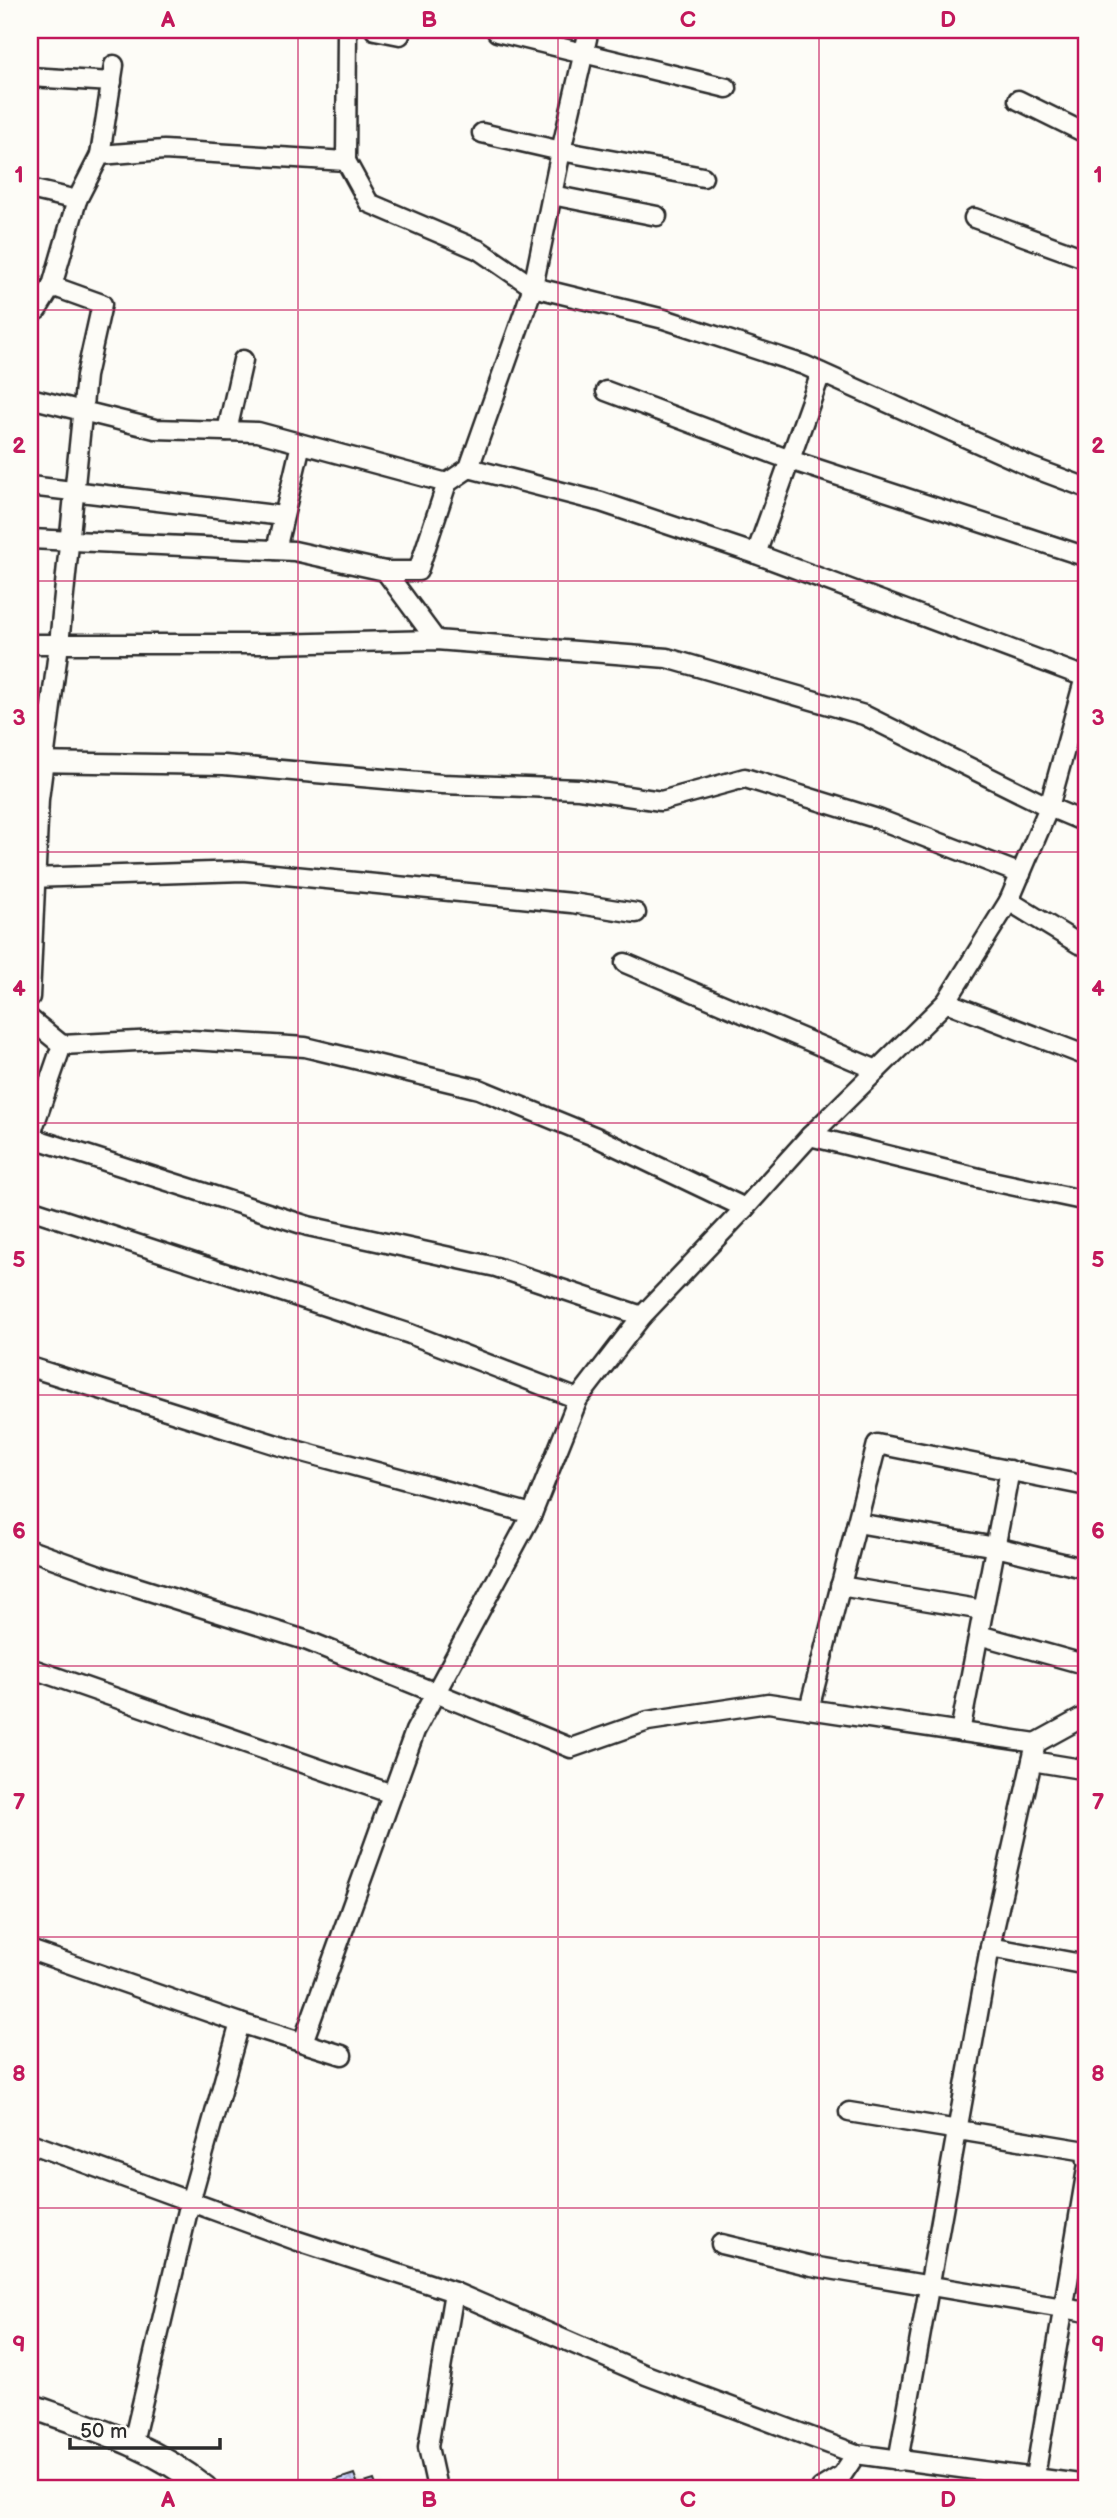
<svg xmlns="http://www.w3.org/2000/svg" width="1117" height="2518" font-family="'Balsamiq Sans',sans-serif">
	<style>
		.building { fill: url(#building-cross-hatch); stroke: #2b2b2b; stroke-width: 2; filter: url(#shadow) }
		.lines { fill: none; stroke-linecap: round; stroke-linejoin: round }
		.minor-casing { stroke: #2b2b2b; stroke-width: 23 }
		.tertiary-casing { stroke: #2b2b2b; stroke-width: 28 }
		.minor { stroke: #fdfcf7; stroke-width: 18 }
		.tertiary { stroke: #fdfcf7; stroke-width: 23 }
		.grid { fill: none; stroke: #c2185b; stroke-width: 2; stroke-opacity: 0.55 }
		.neatline { fill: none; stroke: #c2185b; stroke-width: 2.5 }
		.grid-label { font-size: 23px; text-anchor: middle; font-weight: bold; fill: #c2185b }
	</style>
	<defs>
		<pattern id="building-cross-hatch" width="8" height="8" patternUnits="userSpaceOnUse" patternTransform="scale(1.75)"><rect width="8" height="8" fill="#cbd3fb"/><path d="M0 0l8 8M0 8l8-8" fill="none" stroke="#aeb5d7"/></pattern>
		<filter id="shadow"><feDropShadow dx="4.5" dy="8" stdDeviation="3.5" flood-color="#0004"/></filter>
	</defs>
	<rect width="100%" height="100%" fill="#fdfcf7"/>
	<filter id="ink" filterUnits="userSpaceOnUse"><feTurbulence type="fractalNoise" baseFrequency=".0143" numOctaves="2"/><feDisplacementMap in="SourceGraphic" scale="14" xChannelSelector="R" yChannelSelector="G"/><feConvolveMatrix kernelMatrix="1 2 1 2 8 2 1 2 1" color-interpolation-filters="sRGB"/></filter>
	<g filter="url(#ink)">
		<path class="building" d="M 354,2474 L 358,2485 L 374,2480 L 377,2488 L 312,2488 Z"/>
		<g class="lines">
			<defs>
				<g id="minor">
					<path d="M 375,30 L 400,35 L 400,30"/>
					<path d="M 497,32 L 727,88"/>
					<path d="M 30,77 L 112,82"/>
					<path d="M 1018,100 L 1087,134"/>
					<path d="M 482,133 L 561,151 L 703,177"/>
					<path d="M 100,155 L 114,65"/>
					<path d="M 346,161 L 369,203 L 479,250 L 533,287 L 664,319 L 804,365 L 1031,467 L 1087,488"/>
					<path d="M 30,189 L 77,200 L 52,286 L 102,304 L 86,376 L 59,644 L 39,799 L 30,997"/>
					<path d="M 552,195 L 657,216"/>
					<path d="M 77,200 L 100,155 L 164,150 L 346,161 L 347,30"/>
					<path d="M 974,218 L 1087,259"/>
					<path d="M 30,308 L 37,310 L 52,286"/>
					<path d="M 606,391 L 790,460 L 1087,557"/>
					<path d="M 30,398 L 155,429 L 258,432 L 447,483 L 418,571 L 385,571"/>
					<path d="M 227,431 L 243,360"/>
					<path d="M 469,468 L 601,502 L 756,554 L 1085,677"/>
					<path d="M 447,483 L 469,468 L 533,287 L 561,151 L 589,30"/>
					<path d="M 30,486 L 283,516"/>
					<path d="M 30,539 L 294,551 L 385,571 L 436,640"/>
					<path d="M 276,550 L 301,444"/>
					<path d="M 756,554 L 821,373"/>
					<path d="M 30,644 L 274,644 L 436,640 L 667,658 L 864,715 L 1049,807 L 1087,823"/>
					<path d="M 30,762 L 224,765 L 442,784 L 579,789 L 661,801 L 745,778 L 878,819 L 1021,874"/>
					<path d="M 30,878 L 243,871 L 572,903 L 636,913"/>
					<path d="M 1009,901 L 1079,944 L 1087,946"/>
					<path d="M 625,963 L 877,1070"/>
					<path d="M 946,1002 L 1087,1056"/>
					<path d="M 30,1019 L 62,1045 L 30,1137 L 308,1226 L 496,1267 L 642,1316"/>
					<path d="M 62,1045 L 175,1039 L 305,1047 L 479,1089 L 596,1137 L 745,1208"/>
					<path d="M 810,1136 L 987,1180 L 1087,1201"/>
					<path d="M 30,1209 L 410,1334 L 578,1399"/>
					<path d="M 30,1367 L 277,1445 L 532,1514"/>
					<path d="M 857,1523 L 996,1547 L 1087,1569"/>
					<path d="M 30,1550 L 105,1577 L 308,1641 L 571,1748 L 648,1721 L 768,1703 L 1036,1743 L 1087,1715"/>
					<path d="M 840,1586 L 983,1610"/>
					<path d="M 979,1635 L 1087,1665"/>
					<path d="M 30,1668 L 392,1794"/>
					<path d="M 809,1709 L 877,1444 L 1087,1486"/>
					<path d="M 960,1732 L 1010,1470"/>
					<path d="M 1032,1761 L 1087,1770"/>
					<path d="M 990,1947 L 1087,1965"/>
					<path d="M 30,1950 L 240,2023 L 342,2055"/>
					<path d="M 303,2042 L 415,1731 L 532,1514 L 578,1399 L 642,1316 L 745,1208 L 810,1136 L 946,1002 L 1009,901 L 1049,807 L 1087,670"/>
					<path d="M 849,2112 L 1086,2151 L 1087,2162"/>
					<path d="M 30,2143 L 298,2241 L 454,2292 L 646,2375 L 856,2454 L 1087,2485"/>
					<path d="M 721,2244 L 812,2266 L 1087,2312"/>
					<path d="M 133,2442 L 190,2202 L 240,2023"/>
					<path d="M 898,2461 L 990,1947 L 1036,1743"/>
					<path d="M 437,2488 L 428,2447 L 454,2292"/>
					<path d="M 821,2488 L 842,2475 L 856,2454"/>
					<path d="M 1033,2488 L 1087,2169"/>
				</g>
				<path id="tertiary" d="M 30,2406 C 93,2428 152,2445 205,2488"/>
			</defs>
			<use href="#minor" class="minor-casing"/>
			<use href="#tertiary" class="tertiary-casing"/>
			<use href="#minor" class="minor"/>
			<use href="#tertiary" class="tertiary"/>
		</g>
	</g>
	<path class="grid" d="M 298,30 L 298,2488M 558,30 L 558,2488M 819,30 L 819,2488M 30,310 L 1087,310M 30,581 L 1087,581M 30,852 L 1087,852M 30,1123 L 1087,1123M 30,1395 L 1087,1395M 30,1666 L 1087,1666M 30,1937 L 1087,1937M 30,2208 L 1087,2208"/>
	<rect width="1117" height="2518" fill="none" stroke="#fdfcf7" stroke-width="77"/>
	<path d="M70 2438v10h150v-10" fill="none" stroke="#2b2b2b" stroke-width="3.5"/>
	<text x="80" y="2438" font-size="21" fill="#2b2b2b" stroke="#fdfcf7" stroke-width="5" paint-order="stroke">50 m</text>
	<rect x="38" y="38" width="1040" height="2442" class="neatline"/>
	<g class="grid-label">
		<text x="168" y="27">A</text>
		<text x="429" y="27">B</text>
		<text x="688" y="27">C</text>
		<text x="948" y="27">D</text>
		<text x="19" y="182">1</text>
		<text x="1098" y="182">1</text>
		<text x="19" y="453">2</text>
		<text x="1098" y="453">2</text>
		<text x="19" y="725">3</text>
		<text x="1098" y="725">3</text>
		<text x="19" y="996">4</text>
		<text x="1098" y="996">4</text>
		<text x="19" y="1267">5</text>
		<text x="1098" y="1267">5</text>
		<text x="19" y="1538">6</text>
		<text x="1098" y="1538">6</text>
		<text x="19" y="1809">7</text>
		<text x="1098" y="1809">7</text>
		<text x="19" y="2081">8</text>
		<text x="1098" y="2081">8</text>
		<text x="19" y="2352">9</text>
		<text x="1098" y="2352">9</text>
		<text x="168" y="2507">A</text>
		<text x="429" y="2507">B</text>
		<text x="688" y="2507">C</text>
		<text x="948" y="2507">D</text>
	</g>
</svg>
